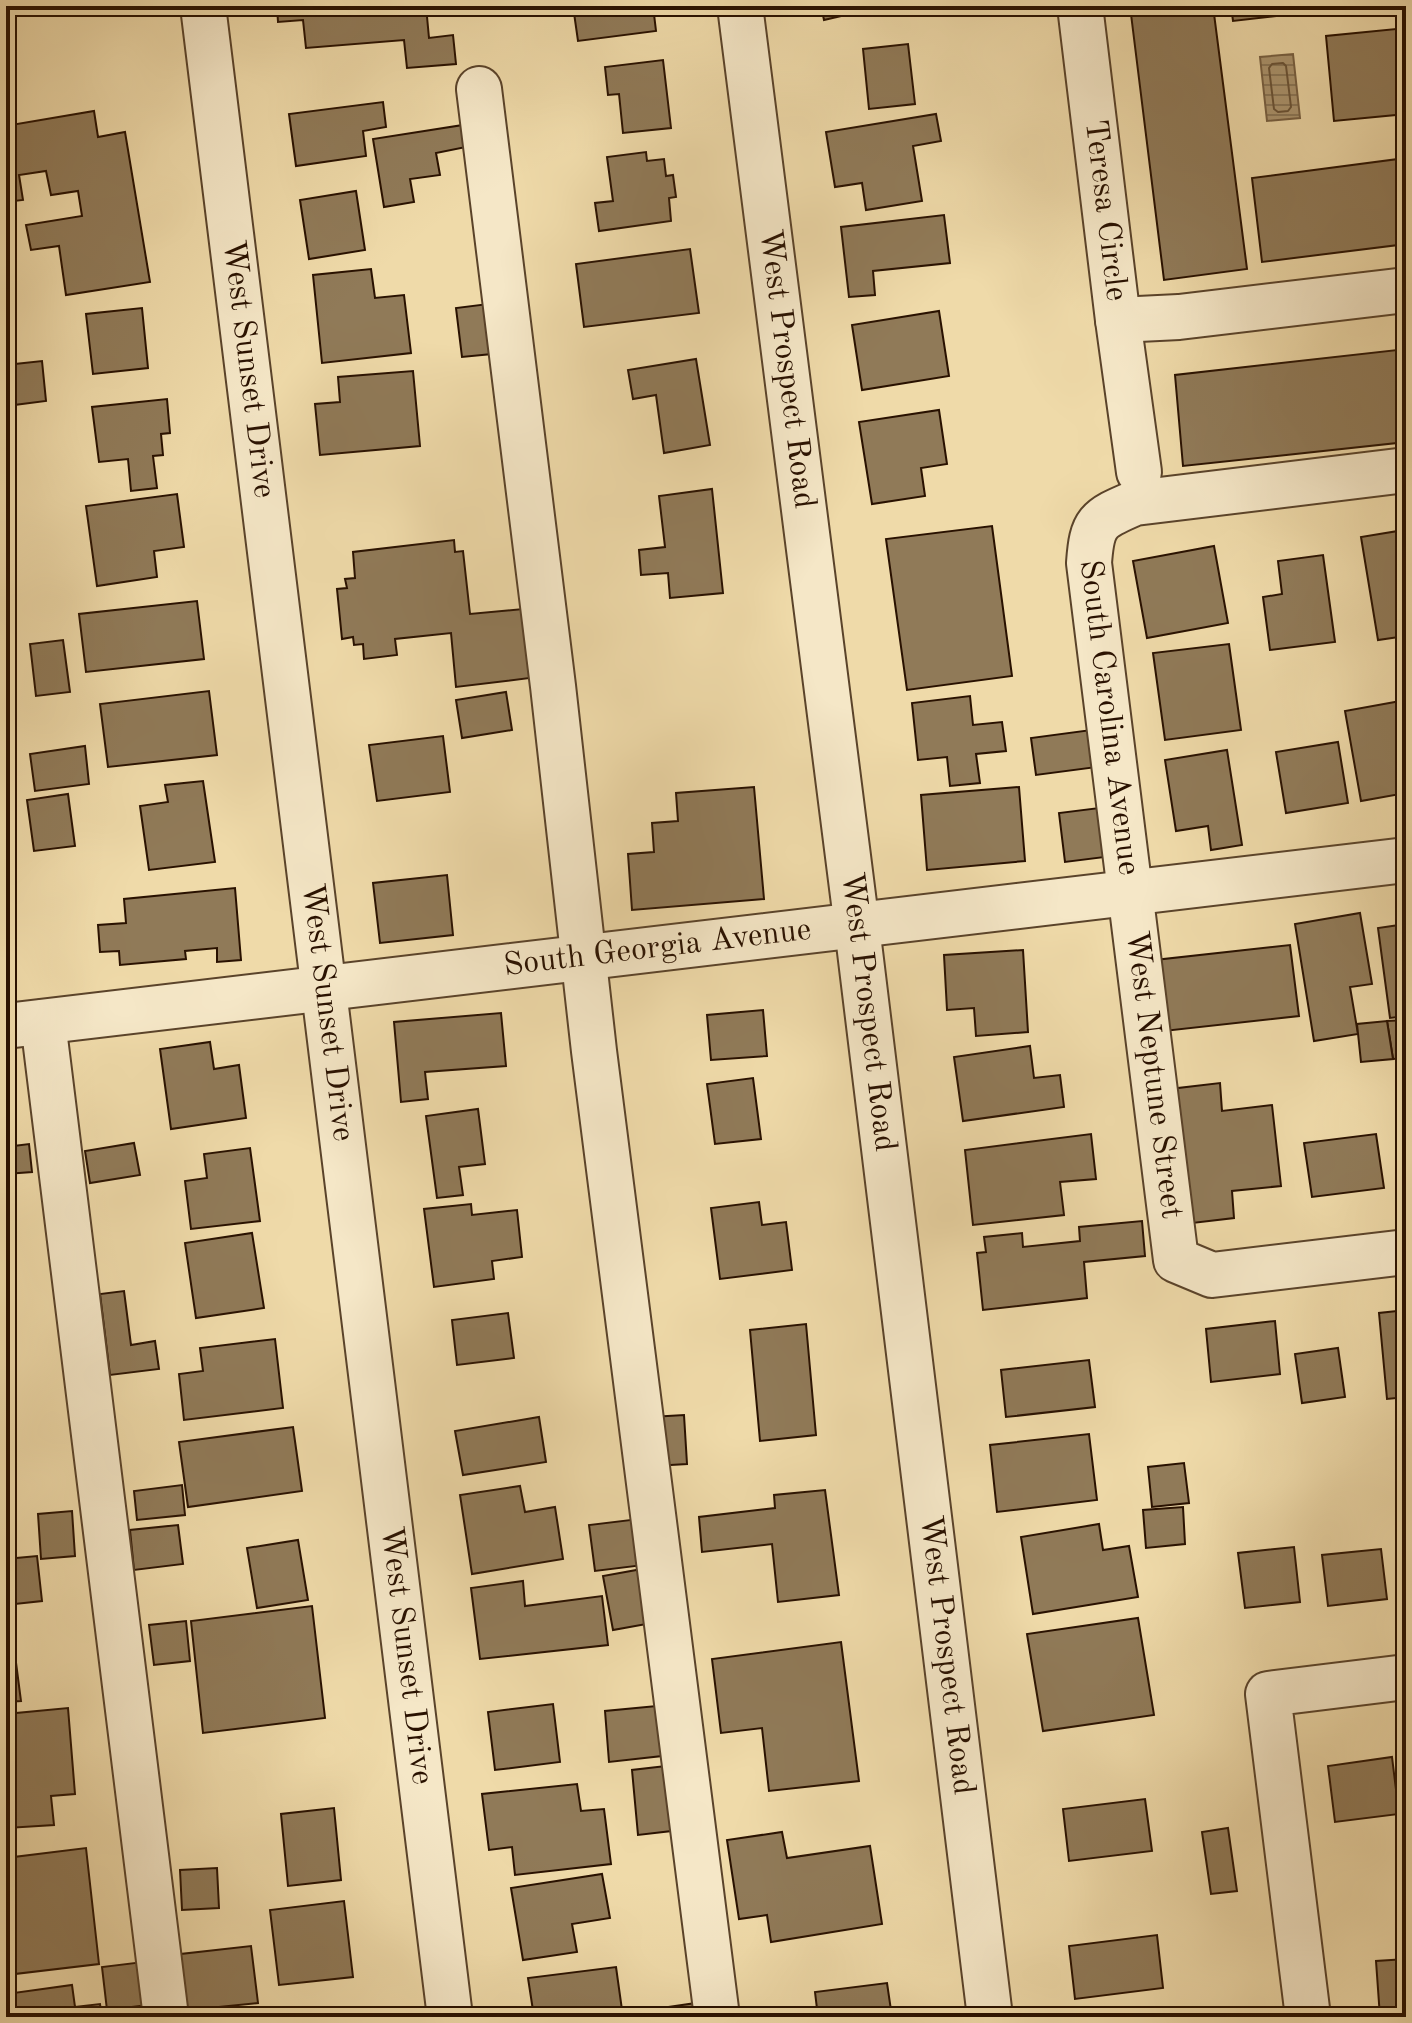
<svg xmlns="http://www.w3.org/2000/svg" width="1412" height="2023" font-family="'Old Standard TT',serif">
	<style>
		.water { fill: url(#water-rules); stroke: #786143; stroke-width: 2 }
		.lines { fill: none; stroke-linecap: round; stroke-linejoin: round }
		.shore { stroke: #6a5438; stroke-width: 2 }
		.building { fill: #907a58; stroke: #291100; stroke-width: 2 }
		.minor-casing { stroke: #5a432a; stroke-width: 48 }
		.minor { stroke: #f5e7c7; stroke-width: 44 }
		.labels { text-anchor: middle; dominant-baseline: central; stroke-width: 7; stroke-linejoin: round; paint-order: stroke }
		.street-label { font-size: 32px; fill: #291100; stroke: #f5e7c7 }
	</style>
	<defs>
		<pattern id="water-rules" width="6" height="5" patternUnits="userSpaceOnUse" patternTransform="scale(2)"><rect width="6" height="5" fill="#ac9670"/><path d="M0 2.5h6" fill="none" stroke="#8c795a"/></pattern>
	</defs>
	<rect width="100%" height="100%" fill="#efdaa9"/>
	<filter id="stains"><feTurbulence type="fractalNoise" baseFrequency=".0025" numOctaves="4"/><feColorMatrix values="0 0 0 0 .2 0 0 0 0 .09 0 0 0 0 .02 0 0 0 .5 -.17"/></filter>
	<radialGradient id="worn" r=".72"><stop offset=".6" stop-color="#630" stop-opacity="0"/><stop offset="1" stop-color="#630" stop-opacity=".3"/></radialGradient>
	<path class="water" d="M 1293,54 L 1300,118 L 1267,121 L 1260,57 Z"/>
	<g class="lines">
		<path class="shore" d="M 1283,63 L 1286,66 L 1291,107 L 1288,111 L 1278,112 L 1274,109 L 1269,68 L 1272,64 Z"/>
	</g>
	<g class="building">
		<path d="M 277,6 L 426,6 L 429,38 L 453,35 L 456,64 L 407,68 L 404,40 L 306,48 L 303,20 L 278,22 Z"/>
		<path d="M 573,6 L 653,6 L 656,31 L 578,41 Z"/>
		<path d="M 821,6 L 884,6 L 824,20 Z"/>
		<path d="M 1130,6 L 1213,6 L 1247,269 L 1164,280 Z"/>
		<path d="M 1231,6 L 1352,6 L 1352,7 L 1233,21 Z"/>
		<path d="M 1406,28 L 1406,114 L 1334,121 L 1326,36 Z"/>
		<path d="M 908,44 L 915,104 L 869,109 L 863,49 Z"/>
		<path d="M 663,60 L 671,128 L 623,133 L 619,94 L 608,95 L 605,67 Z"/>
		<path d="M 383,102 L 386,127 L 363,131 L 366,156 L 296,166 L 289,114 Z"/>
		<path d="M 94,111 L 98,137 L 125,132 L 150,282 L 66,295 L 59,246 L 31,250 L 26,225 L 82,216 L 78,191 L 51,195 L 46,171 L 19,175 L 23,200 L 6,202 L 6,151 L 15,150 L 11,125 Z"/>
		<path d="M 936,114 L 941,141 L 913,146 L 922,201 L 866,210 L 862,183 L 835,187 L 826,132 Z"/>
		<path d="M 463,125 L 466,147 L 436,153 L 440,175 L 410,179 L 414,202 L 384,207 L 373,139 Z"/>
		<path d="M 646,152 L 647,161 L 664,159 L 666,176 L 673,175 L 676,197 L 669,198 L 671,221 L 599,231 L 595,203 L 613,201 L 607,157 Z"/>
		<path d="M 1406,158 L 1406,244 L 1262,262 L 1252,178 Z"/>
		<path d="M 356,191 L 365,250 L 309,259 L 300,200 Z"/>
		<path d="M 944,215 L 950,263 L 873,271 L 875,295 L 849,297 L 841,227 Z"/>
		<path d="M 690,249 L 699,313 L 584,327 L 576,264 Z"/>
		<path d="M 371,269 L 375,298 L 404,295 L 411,353 L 322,363 L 313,275 Z"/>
		<path d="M 496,303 L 502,353 L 462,357 L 456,308 Z"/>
		<path d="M 142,308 L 148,368 L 93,374 L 86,314 Z"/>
		<path d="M 939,311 L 949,376 L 862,390 L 852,325 Z"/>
		<path d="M 1406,349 L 1406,442 L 1183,466 L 1175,375 Z"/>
		<path d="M 696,359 L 710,445 L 664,453 L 656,395 L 633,399 L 628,370 Z"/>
		<path d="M 42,361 L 46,401 L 6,406 L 6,365 Z"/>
		<path d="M 413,371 L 420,446 L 320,455 L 315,404 L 340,402 L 338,377 Z"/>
		<path d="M 167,399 L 170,433 L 161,434 L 163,455 L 153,456 L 157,488 L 131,491 L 128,459 L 99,462 L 92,407 Z"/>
		<path d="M 939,410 L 947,464 L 921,468 L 925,496 L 872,504 L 859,422 Z"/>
		<path d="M 712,489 L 723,593 L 670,598 L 668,573 L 641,575 L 639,550 L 665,547 L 659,496 Z"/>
		<path d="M 177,494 L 184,547 L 154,551 L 157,577 L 97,586 L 86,506 Z"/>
		<path d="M 992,526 L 1012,676 L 907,690 L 886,539 Z"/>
		<path d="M 1398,531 L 1406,577 L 1406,636 L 1378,640 L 1361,537 Z"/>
		<path d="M 454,540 L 455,552 L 463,551 L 470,614 L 523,609 L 530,678 L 456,687 L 451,633 L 395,639 L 397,655 L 364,659 L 363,644 L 354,645 L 353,637 L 342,639 L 337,589 L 347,588 L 345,579 L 355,578 L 353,552 Z"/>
		<path d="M 1214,546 L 1228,623 L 1147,638 L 1133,561 Z"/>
		<path d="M 1323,555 L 1335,642 L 1270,650 L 1263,597 L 1282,594 L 1278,561 Z"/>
		<path d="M 197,601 L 204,659 L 86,672 L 79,614 Z"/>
		<path d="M 63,640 L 70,692 L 36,696 L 30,644 Z"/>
		<path d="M 1229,644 L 1241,730 L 1165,740 L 1153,653 Z"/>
		<path d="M 209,691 L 217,755 L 108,767 L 100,704 Z"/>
		<path d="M 506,692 L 512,730 L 462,738 L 456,700 Z"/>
		<path d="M 970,696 L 973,725 L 1002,722 L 1006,751 L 976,754 L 980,783 L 950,786 L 947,757 L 918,760 L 912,703 Z"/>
		<path d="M 1406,700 L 1406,793 L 1361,801 L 1345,711 Z"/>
		<path d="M 1091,730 L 1097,767 L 1036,775 L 1031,738 Z"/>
		<path d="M 443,736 L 450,792 L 377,801 L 369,745 Z"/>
		<path d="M 1338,742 L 1348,803 L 1286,813 L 1276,752 Z"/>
		<path d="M 85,746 L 89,784 L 35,791 L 30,754 Z"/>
		<path d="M 1227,750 L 1242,845 L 1211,850 L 1208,826 L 1176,831 L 1165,760 Z"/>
		<path d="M 203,781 L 215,862 L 149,870 L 140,806 L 168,802 L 165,785 Z"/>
		<path d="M 754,787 L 764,899 L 632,910 L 628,854 L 654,852 L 652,823 L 678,821 L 676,793 Z"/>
		<path d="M 1019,787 L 1025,861 L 927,870 L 921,795 Z"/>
		<path d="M 68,794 L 75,846 L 34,851 L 27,800 Z"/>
		<path d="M 1099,808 L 1105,857 L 1065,862 L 1059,813 Z"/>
		<path d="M 447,875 L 453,935 L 380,943 L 373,883 Z"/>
		<path d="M 235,888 L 241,960 L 217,962 L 217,948 L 185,951 L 186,959 L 120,965 L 119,951 L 100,952 L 98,925 L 126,923 L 124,899 Z"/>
		<path d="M 1360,913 L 1372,984 L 1350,987 L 1358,1034 L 1314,1041 L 1295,924 Z"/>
		<path d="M 1406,924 L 1406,1016 L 1390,1018 L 1378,928 Z"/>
		<path d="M 1290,945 L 1299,1016 L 1155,1032 L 1146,961 Z"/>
		<path d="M 1023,950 L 1028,1032 L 976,1036 L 974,1008 L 947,1010 L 944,955 Z"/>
		<path d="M 763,1010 L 767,1056 L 711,1060 L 707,1015 Z"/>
		<path d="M 501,1013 L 506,1066 L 425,1072 L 428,1099 L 401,1102 L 394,1022 Z"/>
		<path d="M 1406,1020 L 1406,1058 L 1393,1059 L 1387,1021 Z"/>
		<path d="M 1387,1021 L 1393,1059 L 1361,1062 L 1357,1024 Z"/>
		<path d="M 210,1042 L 214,1069 L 239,1065 L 246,1118 L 171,1129 L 160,1049 Z"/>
		<path d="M 1030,1046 L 1034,1078 L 1060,1075 L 1064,1107 L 963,1121 L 954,1057 Z"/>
		<path d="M 753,1078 L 761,1139 L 715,1144 L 707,1084 Z"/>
		<path d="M 1220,1083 L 1222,1111 L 1272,1105 L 1281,1186 L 1232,1191 L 1234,1218 L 1184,1224 L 1170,1089 Z"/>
		<path d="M 478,1109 L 485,1164 L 459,1167 L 463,1195 L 437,1198 L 426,1116 Z"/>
		<path d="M 1091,1134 L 1096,1179 L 1060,1182 L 1064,1215 L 973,1225 L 965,1150 Z"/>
		<path d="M 1376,1134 L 1384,1188 L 1312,1197 L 1304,1143 Z"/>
		<path d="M 134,1143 L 140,1175 L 90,1183 L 85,1151 Z"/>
		<path d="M 29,1144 L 32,1172 L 6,1174 L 6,1147 Z"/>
		<path d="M 250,1148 L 260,1221 L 191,1229 L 185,1181 L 207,1178 L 204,1154 Z"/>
		<path d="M 759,1202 L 762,1225 L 786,1222 L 792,1270 L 720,1279 L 711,1208 Z"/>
		<path d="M 471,1204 L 472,1215 L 517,1210 L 522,1257 L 492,1261 L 494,1279 L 434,1287 L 424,1209 Z"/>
		<path d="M 1142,1221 L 1145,1256 L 1084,1262 L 1087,1298 L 983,1310 L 977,1253 L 986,1252 L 984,1237 L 1022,1233 L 1023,1247 L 1080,1241 L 1079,1227 Z"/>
		<path d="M 252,1233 L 264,1308 L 196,1318 L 185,1243 Z"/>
		<path d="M 124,1291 L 131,1345 L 155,1341 L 159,1369 L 110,1375 L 100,1294 Z"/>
		<path d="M 1406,1310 L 1406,1397 L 1387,1399 L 1379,1313 Z"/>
		<path d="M 508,1313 L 514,1358 L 457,1365 L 452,1320 Z"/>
		<path d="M 1275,1321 L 1280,1374 L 1211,1382 L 1206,1329 Z"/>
		<path d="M 806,1324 L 816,1435 L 760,1441 L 750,1330 Z"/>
		<path d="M 275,1339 L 283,1408 L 184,1420 L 179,1374 L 203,1371 L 200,1348 Z"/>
		<path d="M 1338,1348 L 1345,1397 L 1302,1403 L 1295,1354 Z"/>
		<path d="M 1089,1360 L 1095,1407 L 1006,1417 L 1001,1370 Z"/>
		<path d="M 684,1415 L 687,1464 L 654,1466 L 651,1417 Z"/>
		<path d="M 539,1417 L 546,1462 L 463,1475 L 455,1431 Z"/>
		<path d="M 293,1427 L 302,1491 L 188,1507 L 179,1442 Z"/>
		<path d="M 1089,1434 L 1097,1500 L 997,1512 L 990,1445 Z"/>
		<path d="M 1184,1463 L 1189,1503 L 1152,1507 L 1148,1467 Z"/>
		<path d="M 182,1485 L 185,1515 L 137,1520 L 134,1491 Z"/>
		<path d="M 520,1486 L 525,1512 L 555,1507 L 563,1559 L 472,1574 L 460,1495 Z"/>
		<path d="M 825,1490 L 839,1595 L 778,1602 L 772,1544 L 702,1552 L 699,1517 L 775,1508 L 774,1495 Z"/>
		<path d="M 1183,1507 L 1185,1544 L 1146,1548 L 1143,1510 Z"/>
		<path d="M 72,1511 L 75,1556 L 41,1559 L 38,1514 Z"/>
		<path d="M 647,1518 L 652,1564 L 595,1571 L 589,1525 Z"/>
		<path d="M 1099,1524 L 1103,1550 L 1129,1546 L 1138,1597 L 1033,1614 L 1021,1537 Z"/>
		<path d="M 178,1525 L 183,1564 L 134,1570 L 130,1530 Z"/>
		<path d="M 298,1540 L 308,1600 L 257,1608 L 247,1548 Z"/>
		<path d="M 1294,1547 L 1300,1602 L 1245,1608 L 1238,1553 Z"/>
		<path d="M 1381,1549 L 1387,1599 L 1328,1606 L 1322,1555 Z"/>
		<path d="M 37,1556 L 42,1601 L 6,1605 L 6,1559 Z"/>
		<path d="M 642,1569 L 652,1623 L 613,1630 L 603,1576 Z"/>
		<path d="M 523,1581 L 525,1606 L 602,1596 L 608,1645 L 480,1659 L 471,1588 Z"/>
		<path d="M 312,1606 L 325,1718 L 203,1733 L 191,1621 Z"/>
		<path d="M 1138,1618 L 1154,1715 L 1043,1731 L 1027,1634 Z"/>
		<path d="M 186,1621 L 190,1661 L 154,1665 L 149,1625 Z"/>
		<path d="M 12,1632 L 21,1701 L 6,1702 L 6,1633 Z"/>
		<path d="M 841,1642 L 859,1781 L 769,1791 L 762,1728 L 721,1733 L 712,1659 Z"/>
		<path d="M 553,1704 L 560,1762 L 495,1770 L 488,1712 Z"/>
		<path d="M 667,1705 L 671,1755 L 609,1762 L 605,1711 Z"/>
		<path d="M 68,1708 L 75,1794 L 51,1796 L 54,1825 L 7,1828 L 6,1714 Z"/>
		<path d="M 1392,1757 L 1399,1814 L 1335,1822 L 1328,1766 Z"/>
		<path d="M 674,1765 L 680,1830 L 638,1835 L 632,1770 Z"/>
		<path d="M 577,1784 L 581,1811 L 604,1809 L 611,1864 L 515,1875 L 512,1847 L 489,1850 L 482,1794 Z"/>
		<path d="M 1145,1799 L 1152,1851 L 1069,1861 L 1063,1809 Z"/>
		<path d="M 334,1808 L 341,1880 L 288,1886 L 281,1814 Z"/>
		<path d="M 1228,1828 L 1237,1891 L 1211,1894 L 1202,1832 Z"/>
		<path d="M 782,1832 L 787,1858 L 870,1846 L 882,1924 L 771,1942 L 767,1915 L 739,1919 L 727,1840 Z"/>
		<path d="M 86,1848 L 99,1964 L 6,1975 L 6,1858 Z"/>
		<path d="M 217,1868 L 219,1908 L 182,1910 L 180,1870 Z"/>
		<path d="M 602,1874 L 610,1918 L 572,1924 L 577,1952 L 523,1960 L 511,1888 Z"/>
		<path d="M 344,1901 L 353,1977 L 279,1985 L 270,1910 Z"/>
		<path d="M 1157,1935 L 1163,1988 L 1075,1999 L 1069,1946 Z"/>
		<path d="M 251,1946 L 258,2003 L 179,2011 L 172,1955 Z"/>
		<path d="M 1406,1959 L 1406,2017 L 1380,2017 L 1376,1961 Z"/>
		<path d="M 143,1962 L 148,2005 L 107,2010 L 102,1967 Z"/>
		<path d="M 616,1967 L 623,2017 L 534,2017 L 528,1978 Z"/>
		<path d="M 887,1983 L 892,2017 L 818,2017 L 815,1992 Z"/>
		<path d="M 72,1985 L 75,2007 L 100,2004 L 102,2017 L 6,2017 L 6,1994 Z"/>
		<path d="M 703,2002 L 705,2017 L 655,2017 L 654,2009 Z"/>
	</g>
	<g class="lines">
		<defs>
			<g id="minor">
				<path id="s1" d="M 203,6 L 450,2017"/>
				<path id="s2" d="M 740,6 L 857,927 L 990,2017"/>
				<path id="s3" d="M 1080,6 L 1118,320 L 1179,317 L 1406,290"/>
				<path d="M 479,89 L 553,686 L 594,1051 L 717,2017"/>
				<path d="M 1118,320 L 1139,472"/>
				<path id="s4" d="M 1406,470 L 1135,503 C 1097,519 1092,522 1089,563 L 1176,1260 L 1212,1275 L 1406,1252"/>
				<path d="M 43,1022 L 166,2017"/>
				<path id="s5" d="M 6,1026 L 1406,860"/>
				<path d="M 1308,2017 L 1268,1694 L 1406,1677"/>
			</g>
		</defs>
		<use href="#minor" class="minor-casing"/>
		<use href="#minor" class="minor"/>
	</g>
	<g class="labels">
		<g class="street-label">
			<text stroke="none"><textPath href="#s3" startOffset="206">Teresa Circle</textPath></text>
			<text stroke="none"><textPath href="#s1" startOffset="366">West Sunset Drive</textPath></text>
			<text stroke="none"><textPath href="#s2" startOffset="366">West Prospect Road</textPath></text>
			<text stroke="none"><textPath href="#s4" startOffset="512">South Carolina Avenue</textPath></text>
			<text stroke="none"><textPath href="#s5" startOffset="656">South Georgia Avenue</textPath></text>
			<text stroke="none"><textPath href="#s2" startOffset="1014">West Prospect Road</textPath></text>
			<text stroke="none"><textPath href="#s1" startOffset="1014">West Sunset Drive</textPath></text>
			<text stroke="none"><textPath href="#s4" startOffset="872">West Neptune Street</textPath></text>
			<text stroke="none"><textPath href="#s2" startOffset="1662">West Prospect Road</textPath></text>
			<text stroke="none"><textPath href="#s1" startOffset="1662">West Sunset Drive</textPath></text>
		</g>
	</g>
	<rect width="1412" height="2023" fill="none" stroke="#efdaa9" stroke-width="32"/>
	<rect x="8" y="8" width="1396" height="2007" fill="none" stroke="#291100" stroke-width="4"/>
	<rect x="16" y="16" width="1380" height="1991" fill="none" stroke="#291100" stroke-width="2"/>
	<rect width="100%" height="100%" filter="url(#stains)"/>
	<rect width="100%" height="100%" fill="url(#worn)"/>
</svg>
